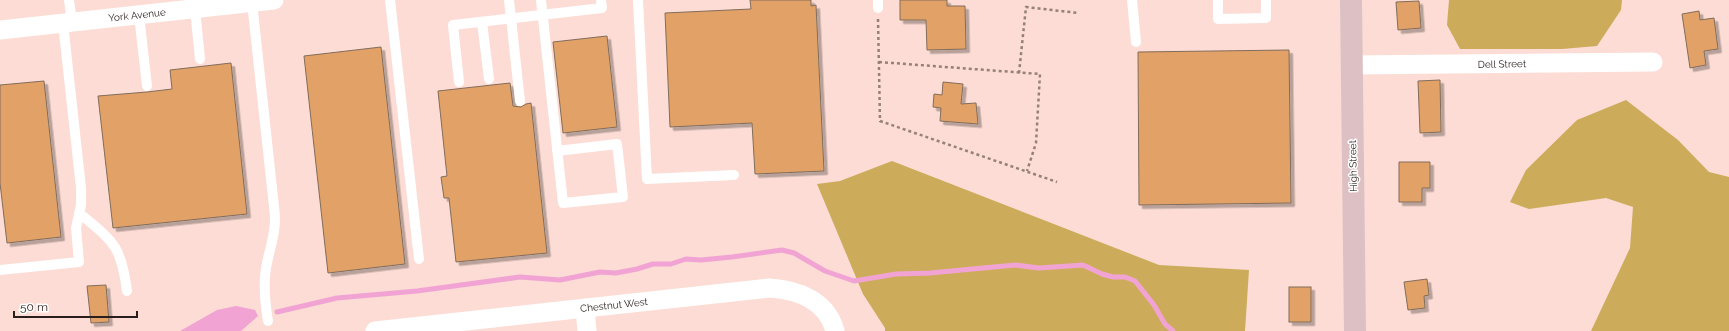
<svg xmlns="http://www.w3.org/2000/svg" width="1729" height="331" font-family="Raleway,sans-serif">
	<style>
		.forest { fill: #ccac5a }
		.water { fill: #f1a4d3 }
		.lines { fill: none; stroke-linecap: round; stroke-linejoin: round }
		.stream { stroke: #f1a4d3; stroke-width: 5 }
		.building { fill: #e2a166; stroke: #816d5b; filter: url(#shadow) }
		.path { stroke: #95807a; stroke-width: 2.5; stroke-dasharray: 3 3; stroke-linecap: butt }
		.service { stroke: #fff; stroke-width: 10 }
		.minor { stroke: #fff; stroke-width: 19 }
		.secondary { stroke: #dcc0c4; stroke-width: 22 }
		.labels { text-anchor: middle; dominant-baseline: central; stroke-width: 3; stroke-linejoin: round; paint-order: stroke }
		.street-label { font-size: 10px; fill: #291e1b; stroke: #fff }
	</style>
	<defs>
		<filter id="shadow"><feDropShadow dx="3.5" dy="3.5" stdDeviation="0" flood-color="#0004"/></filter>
	</defs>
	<rect width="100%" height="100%" fill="#fcdcd4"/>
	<g class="forest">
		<path d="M 1449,0 L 1622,0 L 1621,10 L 1597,46 L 1562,49 L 1460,49 L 1447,25 Z"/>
		<path d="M 1626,100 L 1678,140 L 1709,172 L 1729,177 L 1729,331 L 1591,331 L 1630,248 L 1633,207 L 1606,198 L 1529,209 L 1510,202 L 1526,170 L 1577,120 Z"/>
		<path d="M 892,161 L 1159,265 L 1249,270 L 1245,331 L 885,331 L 885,328 L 863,294 L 817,184 L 840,181 Z"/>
	</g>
	<path class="water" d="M 236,306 L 255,310 L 258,316 L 241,331 L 180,331 L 217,310 Z"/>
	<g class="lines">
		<path class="stream" d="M 277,312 L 337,298 L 417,291 L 520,277 L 560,280 L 600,272 L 616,273 L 637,269 L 653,264 L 671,264 L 686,259 L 701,260 L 732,257 L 782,250 L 794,253 L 825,271 L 854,281 L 896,274 L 930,273 L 1015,265 L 1039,268 L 1083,265 L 1102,274 L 1113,277 L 1125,277 L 1135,281 L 1154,305 L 1165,324 L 1173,331"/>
	</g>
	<g class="building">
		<path d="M 750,0 L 811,0 L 811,6 L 816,5 L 824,171 L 755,174 L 752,123 L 670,127 L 665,13 L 751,9 Z"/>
		<path d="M 900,0 L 947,0 L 947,6 L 965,6 L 966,49 L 927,50 L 926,20 L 900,20 Z"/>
		<path d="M 1419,1 L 1421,28 L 1398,30 L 1396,2 Z"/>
		<path d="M 1699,11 L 1700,20 L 1714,18 L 1718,49 L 1704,51 L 1706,65 L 1690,68 L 1682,14 Z"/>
		<path d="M 607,36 L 617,127 L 563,133 L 553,42 Z"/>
		<path d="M 381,47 L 405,264 L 328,273 L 304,56 Z"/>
		<path d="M 1289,50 L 1291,203 L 1139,205 L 1138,52 Z"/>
		<path d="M 231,63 L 247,214 L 113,228 L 98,96 L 147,92 L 172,89 L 170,70 Z"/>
		<path d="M 1440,80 L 1441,132 L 1420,133 L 1418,81 Z"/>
		<path d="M 44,81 L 61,237 L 7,243 L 0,183 L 0,85 Z"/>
		<path d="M 943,82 L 963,84 L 961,104 L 976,103 L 978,124 L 940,121 L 941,108 L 933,107 L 934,94 L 942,95 Z"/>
		<path d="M 510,83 L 513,106 L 521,107 L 526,104 L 531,103 L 547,253 L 456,262 L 449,198 L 444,198 L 441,177 L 447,176 L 438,91 Z"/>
		<path d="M 1399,162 L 1430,162 L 1430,188 L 1422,188 L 1422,202 L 1399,202 Z"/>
		<path d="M 1427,279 L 1429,295 L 1424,296 L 1425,308 L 1408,310 L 1404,282 Z"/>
		<path d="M 106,285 L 109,322 L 91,323 L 87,286 Z"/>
		<rect x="1289" y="287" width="22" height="35"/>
	</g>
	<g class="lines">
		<g class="path">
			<path d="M 878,19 L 880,121 L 1057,182"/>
			<path d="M 879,62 L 1040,74 L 1036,143 L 1027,171"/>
			<path d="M 1019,73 L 1026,7 L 1078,13"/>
		</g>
		<g class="service">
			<path d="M 69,0 L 72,22"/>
			<path d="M 390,0 L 419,259"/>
			<path d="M 509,0 L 520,101"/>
			<path d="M 541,0 L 563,203 L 623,197 L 617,144 L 557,151"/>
			<path d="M 638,0 L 647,179 L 734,175"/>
			<path d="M 878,0 L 878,8"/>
			<path d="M 1132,0 L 1136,42"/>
			<path d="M 1218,0 L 1218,19 L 1266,18 L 1266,0"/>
			<path d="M 252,2 L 275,216 C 276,234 269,250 266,268 C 263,286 265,303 268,321"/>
			<path d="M 195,9 L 200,59"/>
			<path d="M 139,15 L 147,86"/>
			<path d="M 482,22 L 489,79"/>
			<path d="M 459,82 L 453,25 L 602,8 L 601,0"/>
			<path d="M 79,213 C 114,242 121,245 127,291"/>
			<path d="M 0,270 L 79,262 L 76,228 L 81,205 L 81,188 L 63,23"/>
		</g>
		<g class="minor">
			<path d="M 0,30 L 274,0"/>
			<path d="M 1352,65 L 1653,62"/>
			<path d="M 585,308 L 587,331"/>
			<path d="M 375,331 L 770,288 C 799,290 827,301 835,331"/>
		</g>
		<path class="secondary" d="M 1351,0 L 1355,331"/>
	</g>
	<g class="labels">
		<g class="street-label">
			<text transform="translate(137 15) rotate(-6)">York Avenue</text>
			<text transform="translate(1502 64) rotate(-1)">Dell Street</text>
			<text transform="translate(1353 166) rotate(-91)">High Street</text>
			<text transform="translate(614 305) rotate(-6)">Chestnut West</text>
		</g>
	</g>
	<path d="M14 311v6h123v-6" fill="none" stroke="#291e1b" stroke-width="2"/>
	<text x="20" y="311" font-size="12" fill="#291e1b" stroke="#ffffff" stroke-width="3" paint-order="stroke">50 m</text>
</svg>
